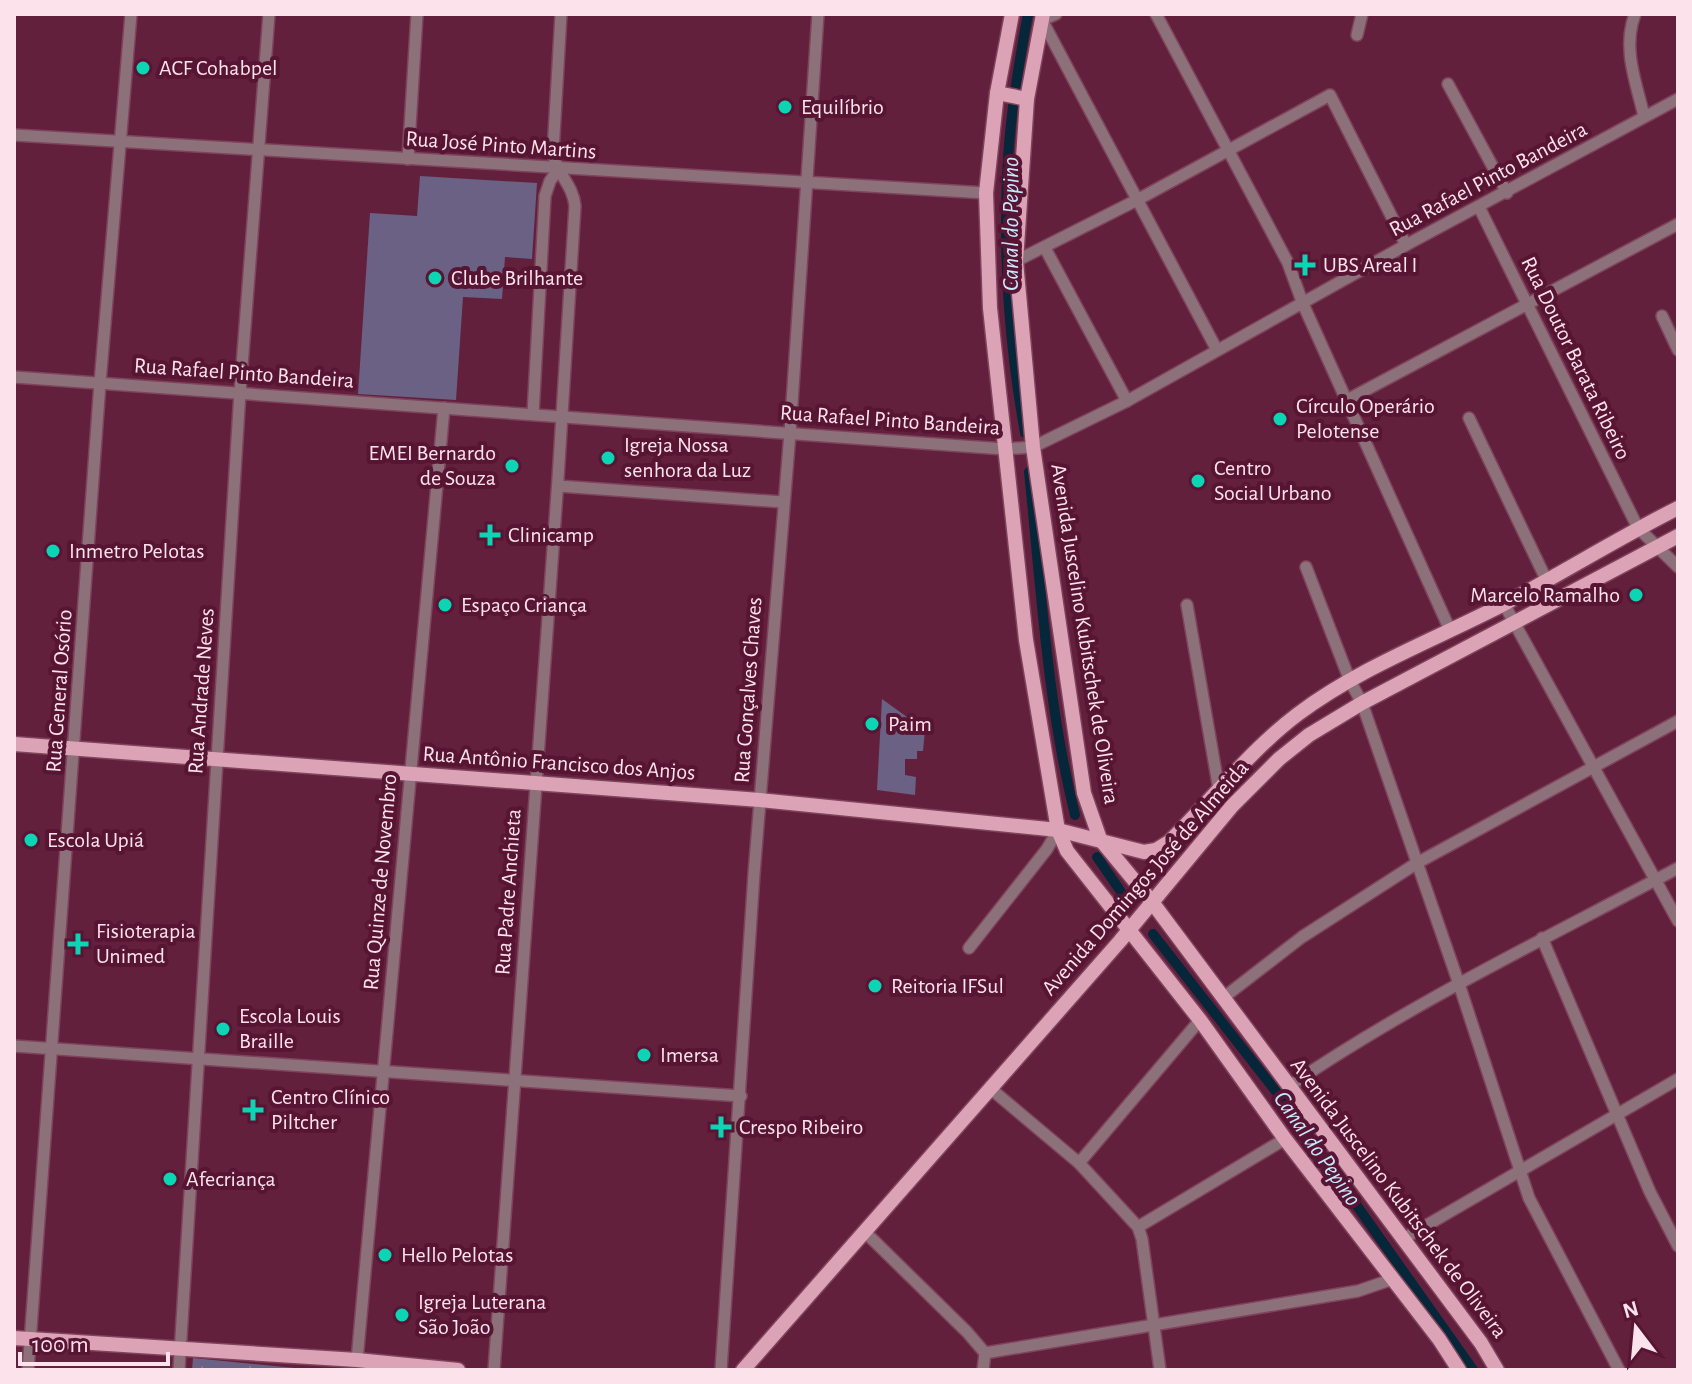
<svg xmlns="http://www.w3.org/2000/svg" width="1692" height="1384" font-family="'Alegreya Sans',sans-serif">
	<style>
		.park { fill: url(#park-tufts) }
		.garden { fill: #6a6184 }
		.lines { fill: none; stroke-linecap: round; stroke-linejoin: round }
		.canal { stroke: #052739; stroke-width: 10 }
		.minor-casing { stroke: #7f435c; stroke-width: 14 }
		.major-casing { stroke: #7f435c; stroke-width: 17 }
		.minor { stroke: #8d717a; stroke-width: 11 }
		.major { stroke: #dca3b6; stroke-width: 14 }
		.poi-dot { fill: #0cd5b5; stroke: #571533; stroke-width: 3 }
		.labels { text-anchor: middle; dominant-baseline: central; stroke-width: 8; stroke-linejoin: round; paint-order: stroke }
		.poi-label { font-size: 22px; fill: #fce2eb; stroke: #571533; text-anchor: start }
		.street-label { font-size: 22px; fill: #fce2eb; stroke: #571533 }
		.water-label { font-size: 24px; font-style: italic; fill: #c8e9fe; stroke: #571533 }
	</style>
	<defs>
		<pattern id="park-tufts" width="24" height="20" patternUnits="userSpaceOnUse" patternTransform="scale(2)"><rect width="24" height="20" fill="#6a6184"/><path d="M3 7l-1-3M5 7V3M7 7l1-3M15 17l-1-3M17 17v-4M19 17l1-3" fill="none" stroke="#807796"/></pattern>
	</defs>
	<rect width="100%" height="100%" fill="#63203d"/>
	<path class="park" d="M 193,1358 L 315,1370 L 192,1370 Z"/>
	<g class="garden">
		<path d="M 420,176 L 537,183 L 532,259 L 505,257 L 502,299 L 463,297 L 456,400 L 358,394 L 370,213 L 417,216 Z"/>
		<path d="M 882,699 L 925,730 L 923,751 L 917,751 L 917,759 L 905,759 L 905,775 L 916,777 L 915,795 L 877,790 Z"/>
	</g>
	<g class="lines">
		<g class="canal">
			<path d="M 1025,433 C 1010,352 1003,260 1007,178 C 1009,122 1018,68 1028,14"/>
			<path d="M 1029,472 C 1041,587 1047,703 1075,815"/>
			<path d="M 1097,857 L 1128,902"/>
			<path d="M 1153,934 L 1278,1094 L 1473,1370"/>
		</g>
		<defs>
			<g id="minor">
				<path d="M 1056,14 L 1042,20 L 1217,350"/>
				<path d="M 1156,14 L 1288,263 L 1303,304 L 1450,630"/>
				<path d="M 1635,14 C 1622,48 1636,82 1644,116"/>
				<path d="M 1357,35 L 1362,14"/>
				<path d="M 1448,84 L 1507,193"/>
				<path d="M 14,135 L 986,193"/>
				<path d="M 408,159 L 417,14"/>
				<path d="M 1479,207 L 1638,528 L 1678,567"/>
				<path d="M 1045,248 L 1127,401"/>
				<path d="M 1016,261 L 1137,200 L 1330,95 L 1406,245"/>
				<path d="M 1662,316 L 1678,350"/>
				<path d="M 14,377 L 1004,449 L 1033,447 L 1127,401 L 1406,245 L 1678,99"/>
				<path d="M 1347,400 L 1678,224"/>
				<path d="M 533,414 L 545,196 L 550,181 L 558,170"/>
				<path d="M 1469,418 L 1546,579"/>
				<path d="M 558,486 L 783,502"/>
				<path d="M 1306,567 L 1350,681 L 1362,703 L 1459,984 L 1529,1198 L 1619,1370"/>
				<path d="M 1504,604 L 1678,921"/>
				<path d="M 1187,605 L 1219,790"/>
				<path d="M 1542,938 L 1650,1192 L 1678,1246"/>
				<path d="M 969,948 L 1047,849 L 1058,830"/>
				<path d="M 1223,998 L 1302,937 L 1417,863 L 1678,721"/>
				<path d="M 14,1046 L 741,1096"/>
				<path d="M 1288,1087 C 1411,1003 1547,938 1678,868"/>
				<path d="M 991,1089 L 1079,1163 L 1138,1227 L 1142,1239 L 1160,1370"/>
				<path d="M 1079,1163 L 1200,1020"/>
				<path d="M 1138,1227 L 1285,1139"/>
				<path d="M 865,1232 L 967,1332 L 985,1353 L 983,1370"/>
				<path d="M 1403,1239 L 1678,1079"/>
				<path d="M 985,1353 L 1358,1291 L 1393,1279"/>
				<path d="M 357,1360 L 444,408"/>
				<path d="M 28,1370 L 100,383 L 131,14"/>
				<path d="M 179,1370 L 240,392 L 269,14"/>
				<path d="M 494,1370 L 558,479 L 575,206 C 573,184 555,172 553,152 L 561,14"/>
				<path d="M 721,1370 L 754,874 L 790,433 L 818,14"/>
			</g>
			<g id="major">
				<path d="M 1012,14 L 997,93 L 986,193 L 990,308 L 1026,640 L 1058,830 L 1067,851 L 1200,1020 L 1285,1139 L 1439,1339 L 1459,1370"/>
				<path d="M 1043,14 L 1027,99 L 1016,261 L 1033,447 L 1084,793 L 1100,839 L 1152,902 L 1481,1343 L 1497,1370"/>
				<path d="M 997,93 L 1027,99"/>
				<path d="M 14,744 L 760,800 L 1058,830 L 1144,852 L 1156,850 L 1169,842 C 1212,800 1249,751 1298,714 C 1359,668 1434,640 1502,605 C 1561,574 1618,538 1678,508"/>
				<path d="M 14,1338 L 357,1360 L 458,1370"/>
				<path d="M 743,1370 L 1120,941 L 1232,806 L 1279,759 L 1309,735 L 1362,703 L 1678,536"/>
			</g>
		</defs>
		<use href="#minor" class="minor-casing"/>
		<use href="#major" class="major-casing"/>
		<use href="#minor" class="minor"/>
		<use href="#major" class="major"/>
	</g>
	<g class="poi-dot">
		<circle cx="143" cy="68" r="8"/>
		<circle cx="785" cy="107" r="8"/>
		<path d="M1301 253h8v8h8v8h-8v8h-8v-8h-8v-8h8z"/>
		<circle cx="435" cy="278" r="8"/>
		<circle cx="1280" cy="419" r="8"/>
		<circle cx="608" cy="458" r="8"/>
		<circle cx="512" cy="466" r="8"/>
		<circle cx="1198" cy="481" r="8"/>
		<path d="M486 523h8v8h8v8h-8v8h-8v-8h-8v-8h8z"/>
		<circle cx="53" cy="551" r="8"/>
		<circle cx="1636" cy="595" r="8"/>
		<circle cx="445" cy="605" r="8"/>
		<circle cx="872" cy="724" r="8"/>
		<circle cx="31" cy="840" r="8"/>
		<path d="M74 932h8v8h8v8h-8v8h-8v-8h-8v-8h8z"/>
		<circle cx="875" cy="986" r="8"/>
		<circle cx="223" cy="1029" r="8"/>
		<circle cx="644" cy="1055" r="8"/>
		<path d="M249 1098h8v8h8v8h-8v8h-8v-8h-8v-8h8z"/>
		<path d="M717 1115h8v8h8v8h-8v8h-8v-8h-8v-8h8z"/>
		<circle cx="170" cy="1179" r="8"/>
		<circle cx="385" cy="1255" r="8"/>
		<circle cx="402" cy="1315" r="8"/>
	</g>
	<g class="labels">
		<g class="poi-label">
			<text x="159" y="68">ACF Cohabpel</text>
			<text x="801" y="107">Equilíbrio</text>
			<text x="1323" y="265">UBS Areal I</text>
			<text x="451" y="278">Clube Brilhante</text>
			<text x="1296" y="406">Círculo Operário<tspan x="1296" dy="25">Pelotense</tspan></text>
			<text x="624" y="445">Igreja Nossa<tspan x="624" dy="25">senhora da Luz</tspan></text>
			<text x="496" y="453" text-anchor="end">EMEI Bernardo<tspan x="496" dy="25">de Souza</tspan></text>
			<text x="1214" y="468">Centro<tspan x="1214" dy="25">Social Urbano</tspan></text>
			<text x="508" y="535">Clinicamp</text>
			<text x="69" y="551">Inmetro Pelotas</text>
			<text x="1620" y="595" text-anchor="end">Marcelo Ramalho</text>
			<text x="461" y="605">Espaço Criança</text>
			<text x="888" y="724">Paim</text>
			<text x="47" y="840">Escola Upiá</text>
			<text x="96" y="931">Fisioterapia<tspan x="96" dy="25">Unimed</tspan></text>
			<text x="891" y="986">Reitoria IFSul</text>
			<text x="239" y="1016">Escola Louis<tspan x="239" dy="25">Braille</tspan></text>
			<text x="660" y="1055">Imersa</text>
			<text x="271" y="1097">Centro Clínico<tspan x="271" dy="25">Piltcher</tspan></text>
			<text x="739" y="1127">Crespo Ribeiro</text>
			<text x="186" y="1179">Afecriança</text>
			<text x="401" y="1255">Hello Pelotas</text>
			<text x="418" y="1302">Igreja Luterana<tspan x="418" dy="25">São João</tspan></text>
		</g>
		<g class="street-label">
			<text transform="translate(501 145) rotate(4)">Rua José Pinto Martins</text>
			<text transform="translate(1488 179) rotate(-28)">Rua Rafael Pinto Bandeira</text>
			<text transform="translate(1576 358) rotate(64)">Rua Doutor Barata Ribeiro</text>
			<text transform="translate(244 373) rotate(4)">Rua Rafael Pinto Bandeira</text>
			<text transform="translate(890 420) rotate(4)">Rua Rafael Pinto Bandeira</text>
			<text transform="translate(1085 634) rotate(81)">Avenida Juscelino Kubitschek de Oliveira</text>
			<text transform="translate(748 690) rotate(-86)">Rua Gonçalves Chaves</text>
			<text transform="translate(59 691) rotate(-86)">Rua General Osório</text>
			<text transform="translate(201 691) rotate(-86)">Rua Andrade Neves</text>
			<text transform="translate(559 763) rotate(4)">Rua Antônio Francisco dos Anjos</text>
			<text transform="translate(1145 878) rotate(-49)">Avenida Domingos José de Almeida</text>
			<text transform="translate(380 882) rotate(-85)">Rua Quinze de Novembro</text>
			<text transform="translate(508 892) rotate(-86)">Rua Padre Anchieta</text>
			<text transform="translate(1399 1198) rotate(53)">Avenida Juscelino Kubitschek de Oliveira</text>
		</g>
		<g class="water-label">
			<text transform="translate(1011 224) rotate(-90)">Canal do Pepino</text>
			<text transform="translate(1317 1149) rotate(55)">Canal do Pepino</text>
		</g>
	</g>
	<rect width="1692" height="1384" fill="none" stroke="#fce2eb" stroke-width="32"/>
	<g transform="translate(1636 1328) rotate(344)" stroke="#571533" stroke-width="6" paint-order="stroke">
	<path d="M0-6L14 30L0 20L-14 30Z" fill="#fce2eb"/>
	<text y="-12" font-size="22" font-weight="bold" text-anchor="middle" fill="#fce2eb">N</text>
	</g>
	<path d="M20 1352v12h148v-12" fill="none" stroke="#fce2eb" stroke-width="4"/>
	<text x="32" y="1352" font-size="24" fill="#fce2eb" stroke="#571533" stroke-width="6" paint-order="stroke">100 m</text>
</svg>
